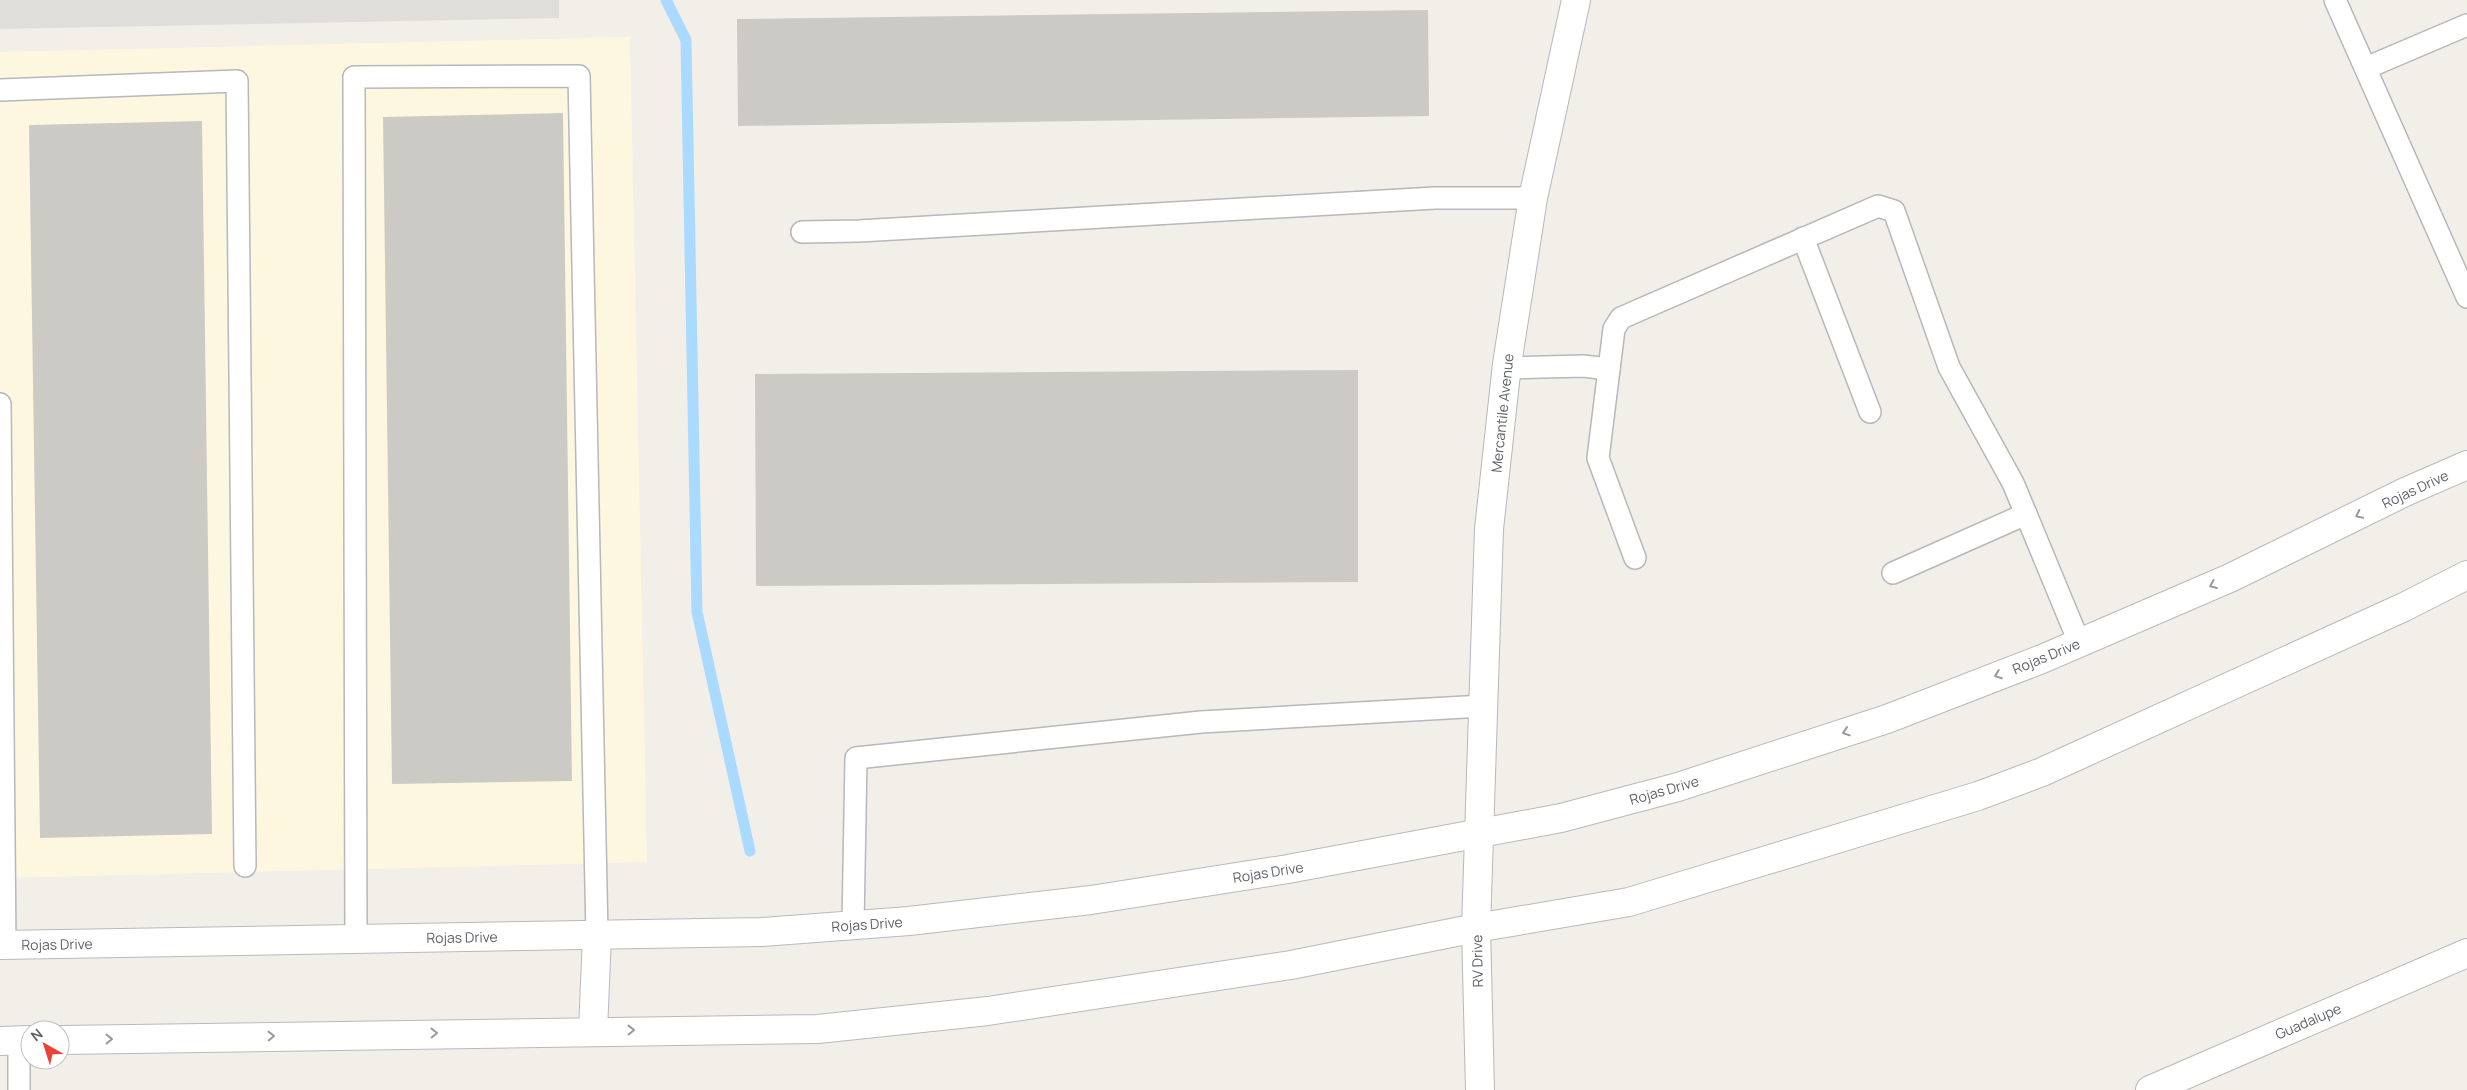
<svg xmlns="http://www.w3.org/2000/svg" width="2467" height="1090" font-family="Manrope,sans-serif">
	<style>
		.commercial { fill: #fef7e0 }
		.industrial { fill: #e0deda }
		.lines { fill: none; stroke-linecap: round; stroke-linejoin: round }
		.stream { stroke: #aadaff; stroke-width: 11 }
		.building { fill: #cccac5 }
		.service-casing { stroke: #b5b8bc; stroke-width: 24 }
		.minor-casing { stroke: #b5b8bc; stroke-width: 30 }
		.secondary-casing { stroke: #b6babf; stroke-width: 30 }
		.service { stroke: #fff; stroke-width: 21 }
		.minor { stroke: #fff; stroke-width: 28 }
		.secondary { stroke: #fff; stroke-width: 28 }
		.oneway { stroke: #979a9d }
		.labels { text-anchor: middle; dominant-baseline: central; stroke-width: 4; stroke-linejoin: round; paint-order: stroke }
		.street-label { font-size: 14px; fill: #5f6368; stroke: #fff }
	</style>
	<rect width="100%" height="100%" fill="#f1efe8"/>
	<path class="commercial" d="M 630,37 L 647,862 L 0,878 L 0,52 Z"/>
	<path class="industrial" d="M 0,0 L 559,0 L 559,18 L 0,29 Z"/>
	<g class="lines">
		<path class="stream" d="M 666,0 L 686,40 L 697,612 L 750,851"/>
	</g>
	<g class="building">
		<path d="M 1428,10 L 1429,116 L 738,126 L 737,19 Z"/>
		<path d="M 563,113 L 572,781 L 392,784 L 383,117 Z"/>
		<path d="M 202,121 L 212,834 L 40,838 L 29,125 Z"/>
		<path d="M 1358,370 L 1358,582 L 756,586 L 755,374 Z"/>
	</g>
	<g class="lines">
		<defs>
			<g id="service">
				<path d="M 2335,0 L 2467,297"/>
				<path d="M 2366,68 L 2467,25"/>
				<path d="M 0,90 L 237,81 L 245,866"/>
				<path d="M 802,232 L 859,231 L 1435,198 L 1533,198"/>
				<path d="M 1803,238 L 1870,412"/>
				<path d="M 1506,368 L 1583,366 L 1609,369"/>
				<path d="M 0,404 L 5,945"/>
				<path d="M 1635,558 L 1598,458 L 1614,329 L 1621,318 L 1878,206 L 1894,211 L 1949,367 L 2013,483 L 2026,514"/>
				<path d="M 1893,573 L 2026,514 L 2079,642"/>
				<path d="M 853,925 L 856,758 L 1201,722 L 1483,706"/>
				<path d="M 356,939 L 354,77 L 579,76 L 597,935"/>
				<path d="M 19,1040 L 19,1090"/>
			</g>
			<g id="minor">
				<path d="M 1480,1090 L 1476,928 L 1489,529 L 1507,364 L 1533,198 L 1576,0"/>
				<path d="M 2150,1090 L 2467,953"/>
			</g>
			<g id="secondary">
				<path d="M 0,945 L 762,932 L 909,921 L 1091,900 L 1288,869 L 1561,818 L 1678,787 L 1887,719 L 2042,659 L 2230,578 L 2405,492 L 2467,465"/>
				<path d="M 593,1031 L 597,935"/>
				<path d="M 60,1040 L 818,1029 L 988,1011 L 1291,965 L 1476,928 L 1629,902 L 1978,796 L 2042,772 L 2404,607 L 2467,575"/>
				<path d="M 0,1041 L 30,1040"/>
			</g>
		</defs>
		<use href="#service" class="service-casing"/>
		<use href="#minor" class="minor-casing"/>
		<use href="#secondary" class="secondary-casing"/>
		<use href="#service" class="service"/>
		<use href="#minor" class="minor"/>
		<use href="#secondary" class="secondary"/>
	</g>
	<defs><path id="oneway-chevron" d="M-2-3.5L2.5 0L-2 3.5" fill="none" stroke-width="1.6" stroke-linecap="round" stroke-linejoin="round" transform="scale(1.25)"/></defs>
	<g class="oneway">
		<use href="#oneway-chevron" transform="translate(2359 515) rotate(154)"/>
		<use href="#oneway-chevron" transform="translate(2213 585) rotate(157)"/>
		<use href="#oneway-chevron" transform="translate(1998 675) rotate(159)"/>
		<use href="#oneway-chevron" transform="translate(1846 732) rotate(162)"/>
		<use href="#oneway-chevron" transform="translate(631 1030) rotate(-1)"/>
		<use href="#oneway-chevron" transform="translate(434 1033) rotate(-1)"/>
		<use href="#oneway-chevron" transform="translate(271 1036) rotate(-1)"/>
		<use href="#oneway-chevron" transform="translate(109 1039) rotate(-1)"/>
	</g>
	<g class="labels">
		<g class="street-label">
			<text transform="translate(1502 413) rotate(-84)">Mercantile Avenue</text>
			<text transform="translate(2415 489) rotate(-25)">Rojas Drive</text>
			<text transform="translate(2046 656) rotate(-22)">Rojas Drive</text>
			<text transform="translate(1664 790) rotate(-16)">Rojas Drive</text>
			<text transform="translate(1268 872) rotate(-9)">Rojas Drive</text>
			<text transform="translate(867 924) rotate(-4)">Rojas Drive</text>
			<text transform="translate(462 937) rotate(-1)">Rojas Drive</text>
			<text transform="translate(57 944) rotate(-1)">Rojas Drive</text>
			<text transform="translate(1477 961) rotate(-91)">RV Drive</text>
			<text transform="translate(2308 1021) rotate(-23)">Guadalupe</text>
		</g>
	</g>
	<g transform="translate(45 1045) rotate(321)"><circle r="24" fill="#ffffff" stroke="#bfc1c3"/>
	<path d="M0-4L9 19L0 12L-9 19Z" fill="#ea4335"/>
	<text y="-8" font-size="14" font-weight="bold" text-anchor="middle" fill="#5f6368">N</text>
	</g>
</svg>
